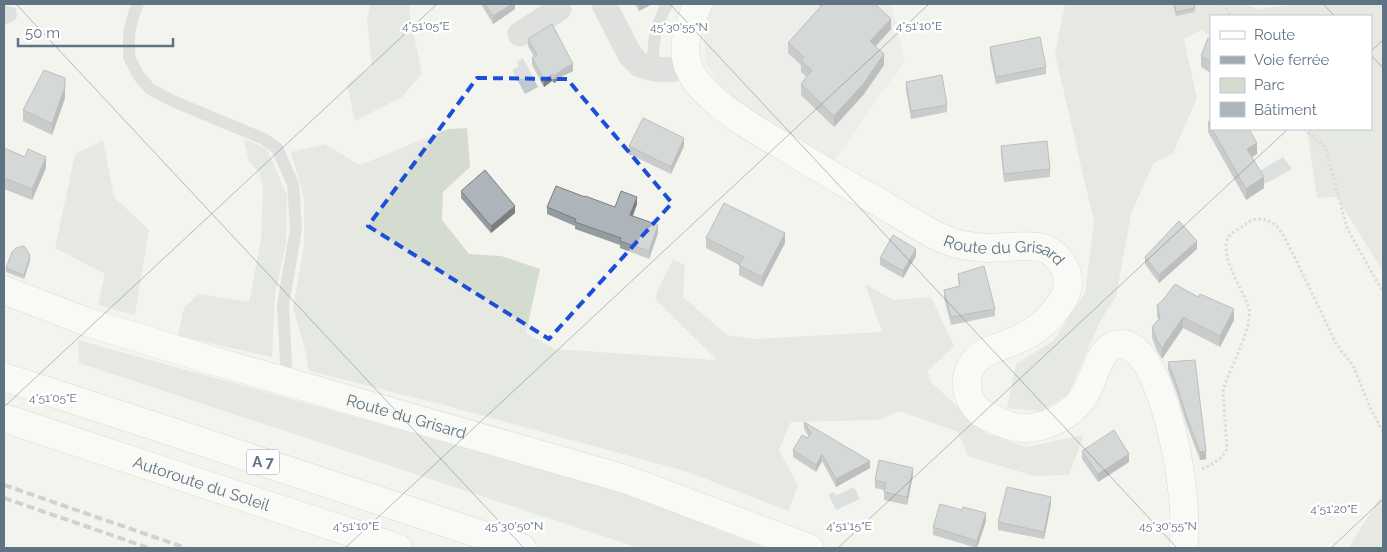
<svg xmlns="http://www.w3.org/2000/svg" width="1387" height="552" font-family="Raleway,sans-serif">
	<style>
		.built { fill: #e4e6e3 }
		.green { fill: #d4dcd0 }
		.water { fill: #becacf }
		.lines { fill: none; stroke-linecap: round; stroke-linejoin: round }
		.secondary-casing { stroke: #b7bcc1; stroke-width: 29 }
		.highway-casing { stroke: #b7babd; stroke-width: 29 }
		.path { stroke: #bec0c2; stroke-width: 3; stroke-dasharray: 2.5 2.5; stroke-linecap: butt }
		.lane { stroke: #c6c9cc; stroke-width: 12 }
		.street { stroke: #c6c9cc; stroke-width: 25 }
		.secondary { stroke: #fff; stroke-width: 28 }
		.highway { stroke: #fff; stroke-width: 28 }
		.rail { stroke: #a3a9af; stroke-width: 4; stroke-dasharray: 8 4; stroke-linecap: butt }
		.wall { fill: #959ca1 }
		.shaded-wall { fill: #797f83 }
		.building { fill: #adb5bb; stroke: #797f83 }
		.marked { fill: none; stroke: #1d4ed8; stroke-width: 4; stroke-dasharray: 10 6; stroke-linejoin: round }
		.ticks { fill: none; stroke: #607384; stroke-width: 1; stroke-opacity: 0.45 }
		.labels { text-anchor: middle; dominant-baseline: central; stroke-width: 5; stroke-linejoin: round; paint-order: stroke }
		.shield { fill: #fff; stroke: #909da9; stroke-width: 1 }
		.shield-label { font-size: 15px; font-weight: bold; fill: #607384 }
		.street-label { font-size: 16px; fill: #607384; stroke: #fff }
		.ticks-label { font-size: 12px; text-anchor: middle; fill: #607384; stroke: #fff; stroke-width: 5; stroke-linejoin: round; paint-order: stroke }
	</style>
	<rect width="100%" height="100%" fill="#f4f4ef"/>
	<path class="built" d="M 714,4 L 891,4 L 905,60 L 833,162 L 726,96 L 706,63 L 704,33 L 707,17 Z"/>
	<g class="green">
		<path d="M 370,4 L 409,4 L 410,16 L 422,74 L 402,97 L 355,121 L 347,85 L 372,66 L 367,22 Z"/>
		<path d="M 1065,4 L 1243,4 L 1259,9 L 1297,4 L 1383,4 L 1383,272 L 1337,197 L 1317,198 L 1307,129 L 1371,129 L 1371,16 L 1211,16 L 1211,37 L 1201,30 L 1184,39 L 1197,98 L 1173,153 L 1153,164 L 1131,214 L 1116,297 L 1100,321 L 1068,395 L 1041,411 L 1007,408 L 1016,364 L 1053,341 L 1085,293 L 1094,222 L 1055,54 Z"/>
		<path d="M 467,128 L 470,167 L 443,192 L 442,220 L 469,254 L 501,256 L 540,269 L 526,333 L 555,349 L 717,360 L 655,299 L 658,289 L 673,259 L 685,265 L 683,297 L 727,335 L 754,339 L 882,332 L 865,284 L 893,300 L 931,297 L 954,346 L 928,371 L 930,381 L 985,433 L 1026,447 L 1084,435 L 1069,475 L 1034,476 L 968,456 L 958,432 L 899,411 L 878,420 L 791,422 L 779,450 L 798,485 L 788,511 L 688,472 L 440,404 L 309,371 L 305,350 L 293,308 L 304,245 L 304,198 L 291,152 L 325,144 L 360,165 L 448,129 Z"/>
		<path d="M 244,139 L 267,149 L 287,195 L 286,244 L 275,295 L 272,357 L 178,336 L 184,307 L 199,294 L 249,302 L 261,240 L 263,187 L 259,172 L 249,162 Z"/>
		<path d="M 103,140 L 114,197 L 149,230 L 135,315 L 98,305 L 105,274 L 55,248 L 75,154 Z"/>
		<path d="M 78,340 L 613,489 L 766,548 L 639,548 L 79,363 Z"/>
		<path d="M 1383,493 L 1383,548 L 1348,548 Z"/>
	</g>
	<g class="water">
		<path d="M 4,5 L 16,8 L 17,16 L 16,19 L 4,26 Z"/>
		<path d="M 523,58 L 538,87 L 525,94 L 512,70 L 519,66 L 517,62 Z"/>
		<path d="M 1283,157 L 1292,169 L 1265,184 L 1258,172 Z"/>
		<path d="M 854,487 L 860,499 L 836,510 L 828,494 L 833,492 L 837,495 Z"/>
	</g>
	<g class="lines">
		<defs>
			<g id="secondary">
				<path id="s1" d="M 698,4 C 689,25 680,46 689,68 C 693,78 701,88 709,95 C 729,114 754,129 778,143 C 812,164 846,184 880,203 C 903,216 929,235 954,243 C 965,246 976,247 987,248 C 1002,248 1036,243 1048,250 C 1060,257 1068,270 1068,282 C 1068,294 1062,303 1054,312 C 1038,331 1027,336 1004,345 C 997,348 989,350 983,354 C 962,367 962,396 980,412 C 984,415 990,417 995,420 C 1003,424 1017,429 1027,428 C 1048,427 1072,415 1084,396 C 1093,383 1098,350 1115,345 C 1156,333 1178,454 1181,481 C 1184,500 1186,530 1183,548"/>
				<path id="s2" d="M 4,290 L 87,322 L 204,358 L 625,479 L 809,548"/>
			</g>
			<g id="highway">
				<path d="M 4,377 L 145,423 L 522,548"/>
				<path id="s3" d="M 4,418 L 398,548"/>
			</g>
		</defs>
		<use href="#secondary" class="secondary-casing"/>
		<use href="#highway" class="highway-casing"/>
		<g class="path">
			<path d="M 1223,4 L 1231,16"/>
			<path d="M 1304,129 L 1325,147 L 1347,228 L 1358,248 L 1383,292"/>
			<path d="M 1202,469 C 1213,464 1222,459 1227,449 L 1223,391 L 1225,384 C 1231,368 1253,325 1249,309 C 1243,289 1225,266 1226,245 C 1226,235 1236,231 1243,226 C 1252,218 1263,216 1274,224 C 1284,232 1288,246 1294,256 C 1308,285 1322,313 1335,342 L 1341,351 L 1353,365 L 1369,405 L 1383,432"/>
		</g>
		<g class="lane">
			<path d="M 138,4 L 135,10 L 129,32 L 129,57 L 139,76 L 150,89 L 173,101 L 264,139 L 277,148 L 293,184 L 296,229 L 283,305 L 287,381"/>
			<path d="M 654,69 C 651,44 656,26 667,4"/>
		</g>
		<g class="street">
			<path d="M 604,4 L 630,55 L 640,65 L 654,69 L 669,70 L 689,67"/>
			<path d="M 520,34 L 559,9 L 557,4"/>
		</g>
		<use href="#secondary" class="secondary"/>
		<use href="#highway" class="highway"/>
		<g class="rail">
			<path d="M 4,485 L 186,548"/>
			<path d="M 4,498 L 149,548"/>
		</g>
	</g>
	<g class="wall">
		<path d="M 481,4 L 515,4 L 515,9 L 493,24 Z"/>
		<path d="M 635,4 L 652,4 L 639,11 Z"/>
		<path d="M 817,4 L 875,4 L 891,29 L 876,46 L 884,65 L 864,94 L 834,127 L 801,95 L 801,84 L 807,77 L 801,72 L 801,65 L 788,53 L 788,43 L 821,7 Z"/>
		<path d="M 1173,4 L 1194,4 L 1195,12 L 1176,16 Z"/>
		<path d="M 528,39 L 573,71 L 563,76 L 554,83 L 552,81 L 544,87 L 532,65 L 532,58 L 534,57 L 528,46 Z"/>
		<path d="M 1211,39 L 1211,73 L 1201,67 L 1201,56 Z"/>
		<path d="M 990,47 L 1046,67 L 1046,74 L 996,84 L 990,55 Z"/>
		<path d="M 906,82 L 947,105 L 947,112 L 911,119 L 906,90 Z"/>
		<path d="M 65,98 L 52,135 L 23,121 L 23,110 Z"/>
		<path d="M 1211,120 L 1211,129 L 1249,129 L 1257,154 L 1252,157 L 1264,188 L 1246,200 L 1208,132 L 1208,121 Z"/>
		<path d="M 629,146 L 684,146 L 671,174 L 629,154 Z"/>
		<path d="M 1001,146 L 1050,169 L 1050,177 L 1004,182 L 1001,154 Z"/>
		<path d="M 4,148 L 46,168 L 32,200 L 4,189 Z"/>
		<path d="M 461,191 L 515,213 L 491,233 L 461,198 Z"/>
		<path d="M 637,204 L 633,216 L 658,233 L 649,259 L 620,248 L 620,245 L 575,229 L 575,226 L 547,214 L 547,207 L 615,207 Z"/>
		<path d="M 706,238 L 785,243 L 762,287 L 739,275 L 739,265 L 706,248 Z"/>
		<path d="M 1197,249 L 1159,283 L 1145,264 L 1145,257 Z"/>
		<path d="M 916,256 L 903,278 L 880,265 L 880,258 Z"/>
		<path d="M 30,260 L 24,279 L 6,272 L 6,268 Z"/>
		<path d="M 958,274 L 995,309 L 995,316 L 951,325 L 944,298 L 944,290 L 959,286 L 958,281 Z"/>
		<path d="M 1157,305 L 1234,320 L 1220,347 L 1183,328 L 1162,359 L 1157,351 L 1152,338 L 1152,327 L 1158,320 L 1157,316 Z"/>
		<path d="M 1168,362 L 1206,459 L 1200,460 L 1186,423 L 1177,394 L 1168,370 Z"/>
		<path d="M 804,422 L 870,468 L 836,487 L 822,461 L 816,472 L 793,457 L 793,450 L 809,437 L 804,429 Z"/>
		<path d="M 1082,451 L 1129,462 L 1098,482 L 1082,459 Z"/>
		<path d="M 913,475 L 907,505 L 884,500 L 884,490 L 875,488 L 875,480 Z"/>
		<path d="M 1051,504 L 1044,539 L 998,530 L 998,522 Z"/>
		<path d="M 986,521 L 977,548 L 933,535 L 933,527 Z"/>
	</g>
	<g class="shaded-wall">
		<path d="M 512,4 L 515,4 L 515,9 L 493,24 L 493,16 Z"/>
		<path d="M 639,4 L 652,4 L 639,11 Z"/>
		<path d="M 891,19 L 891,29 L 870,52 L 870,41 Z"/>
		<path d="M 884,54 L 884,65 L 864,94 L 834,127 L 834,116 Z"/>
		<path d="M 573,64 L 573,71 L 563,76 L 554,83 L 554,76 L 563,69 Z"/>
		<path d="M 552,74 L 552,81 L 544,87 L 544,80 Z"/>
		<path d="M 65,86 L 65,98 L 52,135 L 52,124 Z"/>
		<path d="M 684,138 L 684,146 L 671,174 L 671,167 Z"/>
		<path d="M 1257,143 L 1257,154 L 1247,160 L 1247,149 Z"/>
		<path d="M 46,157 L 46,168 L 32,200 L 32,189 Z"/>
		<path d="M 1264,177 L 1264,188 L 1246,200 L 1246,189 Z"/>
		<path d="M 637,197 L 637,204 L 630,222 L 630,215 Z"/>
		<path d="M 515,206 L 515,213 L 491,233 L 491,226 Z"/>
		<path d="M 658,225 L 658,233 L 649,259 L 649,251 Z"/>
		<path d="M 785,233 L 785,243 L 762,287 L 762,277 Z"/>
		<path d="M 1197,241 L 1197,249 L 1159,283 L 1159,275 Z"/>
		<path d="M 916,249 L 916,256 L 903,278 L 903,271 Z"/>
		<path d="M 30,256 L 30,260 L 24,279 L 24,275 Z"/>
		<path d="M 1234,309 L 1234,320 L 1220,347 L 1220,336 Z"/>
		<path d="M 1183,317 L 1183,328 L 1162,359 L 1162,348 Z"/>
		<path d="M 1206,451 L 1206,459 L 1200,460 L 1200,452 Z"/>
		<path d="M 822,454 L 822,461 L 816,472 L 816,465 Z"/>
		<path d="M 1129,454 L 1129,462 L 1098,482 L 1098,474 Z"/>
		<path d="M 870,461 L 870,468 L 836,487 L 836,479 Z"/>
		<path d="M 913,468 L 913,475 L 907,505 L 907,497 Z"/>
		<path d="M 1051,497 L 1051,504 L 1044,539 L 1044,532 Z"/>
		<path d="M 986,513 L 986,521 L 977,548 L 977,541 Z"/>
	</g>
	<g class="building">
		<path d="M 485,4 L 512,4 L 493,16 Z"/>
		<path d="M 823,4 L 875,4 L 891,19 L 870,41 L 884,54 L 864,83 L 834,116 L 801,84 L 812,70 L 801,61 L 804,57 L 788,43 Z"/>
		<path d="M 1174,4 L 1194,4 L 1195,8 L 1176,12 Z"/>
		<path d="M 552,24 L 573,64 L 563,69 L 554,76 L 552,74 L 544,80 L 532,58 L 537,55 L 528,39 Z"/>
		<path d="M 1040,37 L 1046,67 L 996,77 L 990,47 Z"/>
		<path d="M 1208,38 L 1211,39 L 1211,62 L 1201,56 Z"/>
		<path d="M 44,70 L 65,78 L 65,86 L 52,124 L 23,110 Z"/>
		<path d="M 942,75 L 947,105 L 911,111 L 906,82 Z"/>
		<path d="M 643,118 L 684,138 L 671,167 L 629,146 Z"/>
		<path d="M 1212,129 L 1249,129 L 1257,143 L 1247,149 L 1264,177 L 1246,189 Z"/>
		<path d="M 1047,141 L 1050,169 L 1004,174 L 1001,146 Z"/>
		<path d="M 4,148 L 25,157 L 28,149 L 46,157 L 32,189 L 4,178 Z"/>
		<path d="M 485,170 L 515,206 L 491,226 L 461,191 Z"/>
		<path d="M 556,186 L 585,197 L 585,196 L 615,207 L 621,191 L 637,197 L 630,215 L 658,225 L 649,251 L 620,241 L 621,238 L 575,222 L 576,219 L 547,207 Z"/>
		<path d="M 724,203 L 785,233 L 762,277 L 739,265 L 744,257 L 706,238 Z"/>
		<path d="M 1179,221 L 1197,241 L 1159,275 L 1145,257 Z"/>
		<path d="M 893,235 L 916,249 L 903,271 L 880,258 Z"/>
		<path d="M 24,246 L 28,252 L 30,256 L 24,275 L 6,268 L 12,252 L 16,248 Z"/>
		<path d="M 984,266 L 995,309 L 951,317 L 944,290 L 960,286 L 958,274 Z"/>
		<path d="M 1175,284 L 1198,297 L 1200,294 L 1234,309 L 1220,336 L 1183,317 L 1162,348 L 1157,340 L 1152,327 L 1160,318 L 1157,305 L 1162,301 Z"/>
		<path d="M 1195,360 L 1206,451 L 1200,452 L 1186,415 L 1177,386 L 1168,362 Z"/>
		<path d="M 804,422 L 870,461 L 836,479 L 822,454 L 816,465 L 793,450 L 802,435 L 808,438 L 811,433 Z"/>
		<path d="M 1114,430 L 1129,454 L 1098,474 L 1082,451 Z"/>
		<path d="M 879,460 L 913,468 L 907,497 L 884,492 L 886,483 L 875,480 Z"/>
		<path d="M 1007,487 L 1051,497 L 1044,532 L 998,522 Z"/>
		<path d="M 940,504 L 962,510 L 963,507 L 986,513 L 977,541 L 933,527 Z"/>
	</g>
	<path d="M0 0H1387V552H0ZM 477,78 L 567,79 L 672,203 L 549,339 L 368,226 Z" fill="#f4f4ef" fill-opacity=".55" fill-rule="evenodd"/>
	<path class="marked" d="M 477,78 L 567,79 L 672,203 L 549,339 L 368,226 Z"/>
	<path class="ticks" d="M 16,4 L 524,548M 670,4 L 1177,548M 1323,4 L 1335,16M 1371,51 L 1383,40M 1371,55 L 1383,68M 4,407 L 437,4M 345,548 L 929,4M 838,548 L 1288,129M 1331,548 L 1383,499"/>
	<g class="labels">
		<rect class="shield" x="247" y="449.5" width="32" height="25" rx="4"/>
		<g class="shield-label">
			<text x="263" y="462">A 7</text>
		</g>
		<g class="street-label">
			<text stroke="none"><textPath href="#s1" startOffset="439">Route du Grisard</textPath></text>
			<text stroke="none"><textPath href="#s2" startOffset="422">Route du Grisard</textPath></text>
			<text stroke="none"><textPath href="#s3" startOffset="208">Autoroute du Soleil</textPath></text>
		</g>
	</g>
	<g class="ticks-label">
		<text x="426" y="30">4°51'05"E</text>
		<text x="919" y="30">4°51'10"E</text>
		<text x="679" y="31">45°30'55"N</text>
		<text x="53" y="402">4°51'05"E</text>
		<text x="1334" y="513">4°51'20"E</text>
		<text x="514" y="530">45°30'50"N</text>
		<text x="1168" y="530">45°30'55"N</text>
		<text x="356" y="530">4°51'10"E</text>
		<text x="849" y="530">4°51'15"E</text>
	</g>
	<rect width="1387" height="552" fill="none" stroke="#607384" stroke-width="10"/>
	<rect x="1210" y="15" width="162" height="115" fill="#ffffff" stroke="#bfc7ce"/>
	<rect x="1220" y="31" width="25" height="8" fill="#ffffff" stroke="#bfc7ce"/>
	<text x="1254" y="40" font-size="15" fill="#607384">Route</text>
	<rect x="1220" y="56" width="25" height="8" fill="#a3a9af" stroke="#bfc7ce"/>
	<text x="1254" y="65" font-size="15" fill="#607384">Voie ferrée</text>
	<rect x="1220" y="78" width="25" height="15" fill="#d4dcd0" stroke="#bfc7ce"/>
	<text x="1254" y="90" font-size="15" fill="#607384">Parc</text>
	<rect x="1220" y="102" width="25" height="15" fill="#adb5bb" stroke="#bfc7ce"/>
	<text x="1254" y="115" font-size="15" fill="#607384">Bâtiment</text>
	<path d="M18 38v8h155v-8" fill="none" stroke="#607384" stroke-width="2.5"/>
	<text x="25" y="38" font-size="15" fill="#607384" stroke="#ffffff" stroke-width="4" paint-order="stroke">50 m</text>
</svg>
